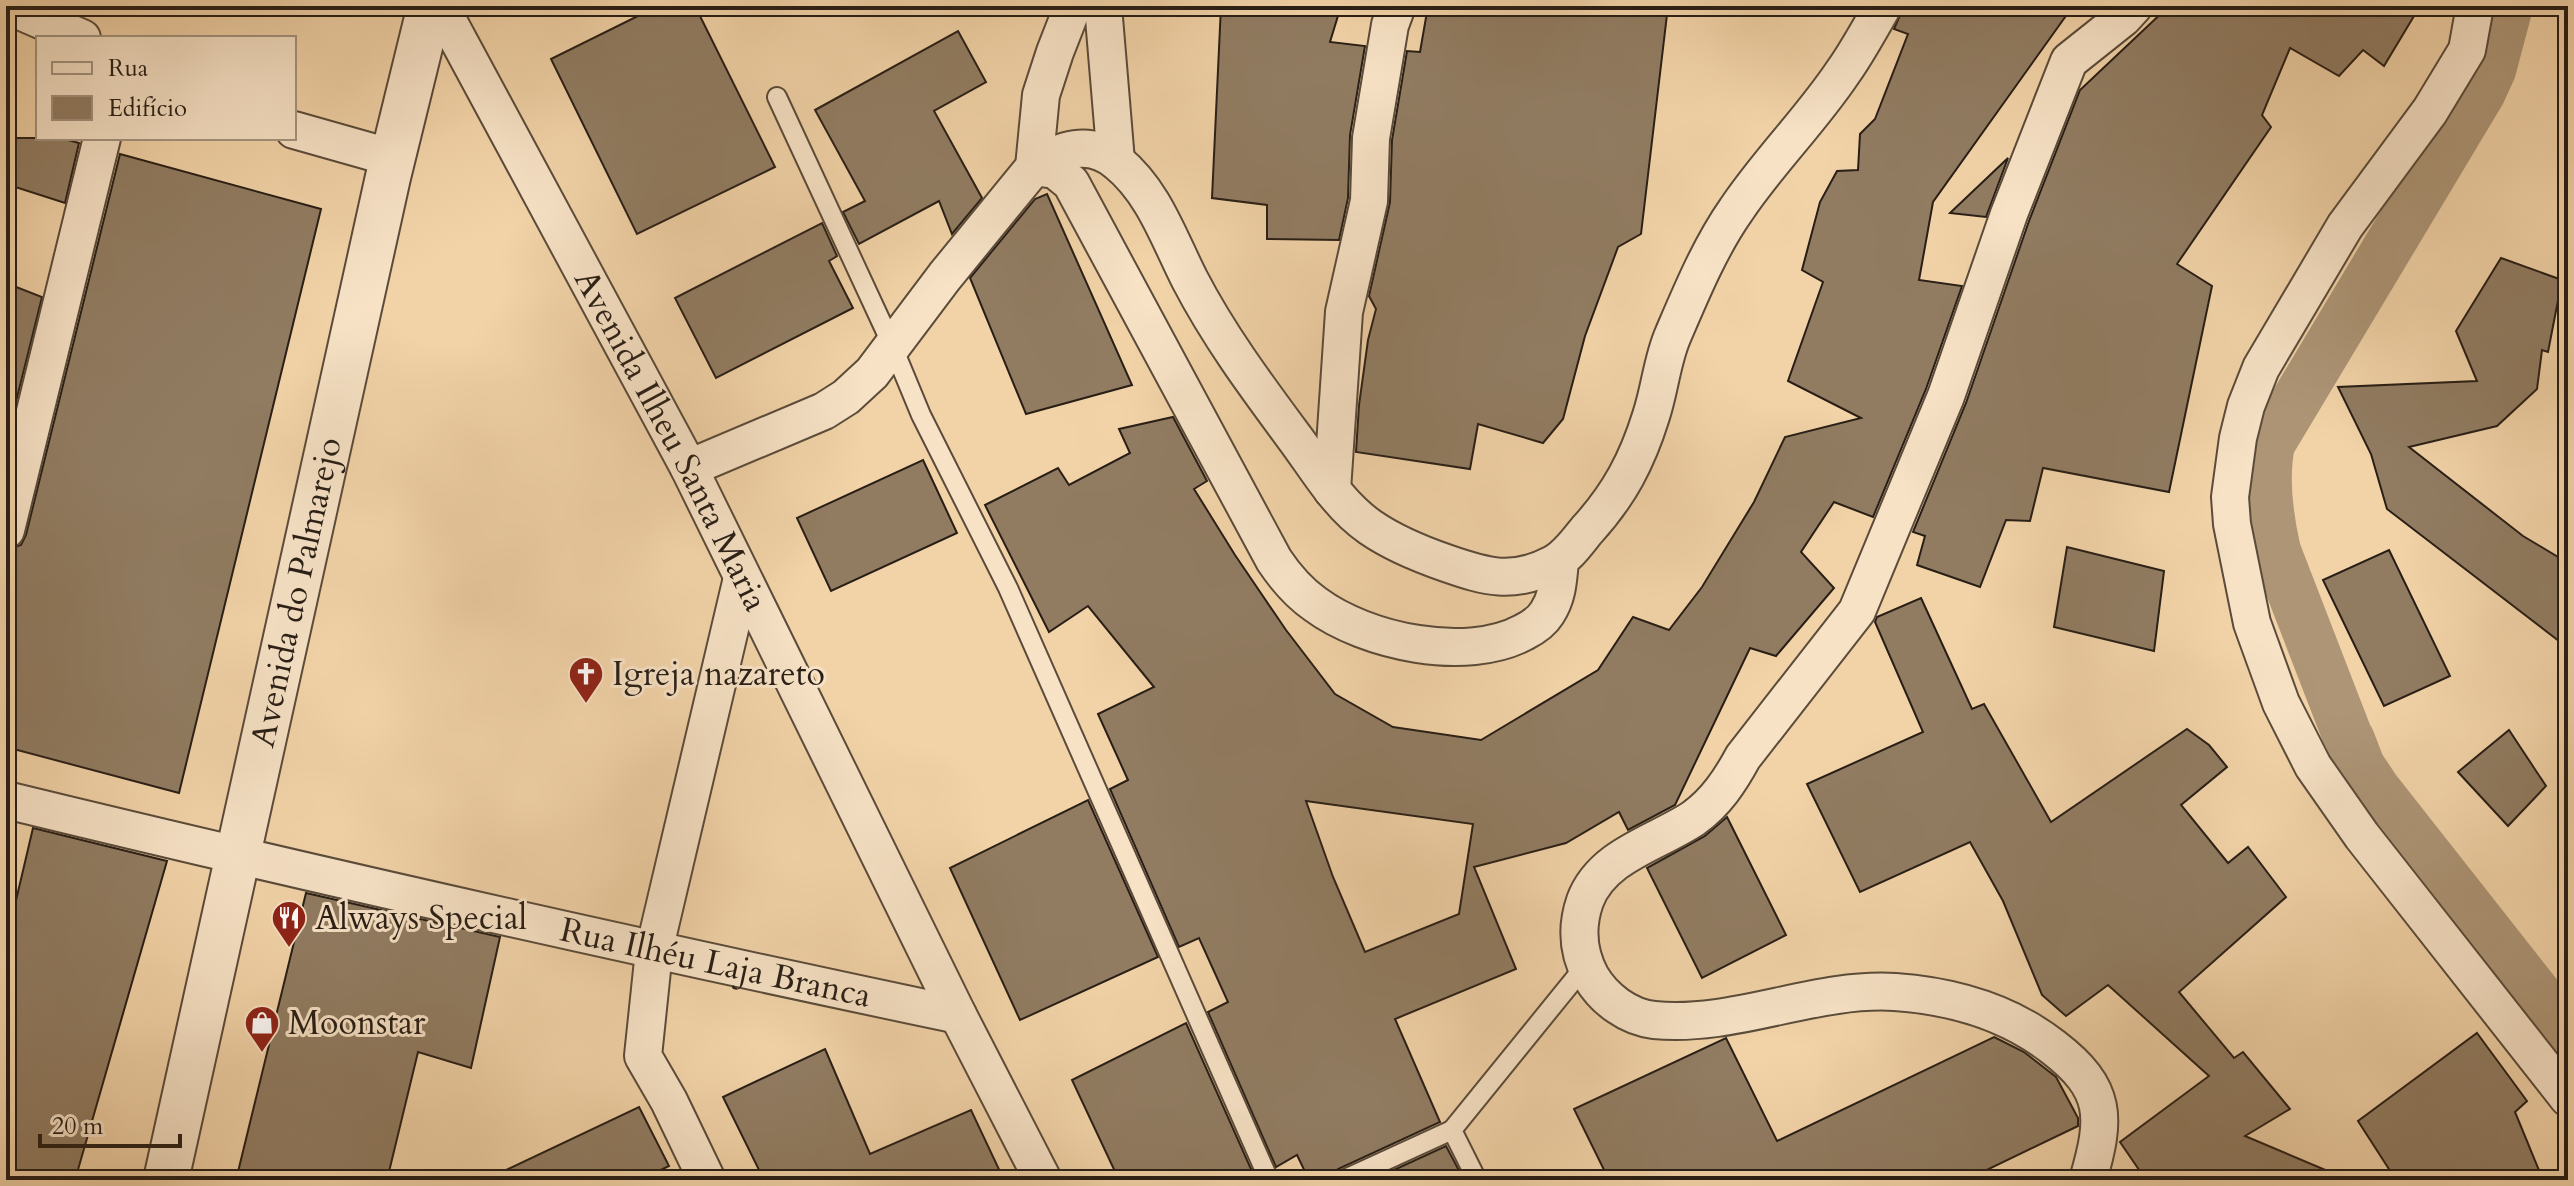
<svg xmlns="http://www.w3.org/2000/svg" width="2574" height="1186" font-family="Cardo,serif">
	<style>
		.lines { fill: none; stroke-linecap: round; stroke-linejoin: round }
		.canal { stroke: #ad9576; stroke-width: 50 }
		.building { fill: #917c62; stroke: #281e16; stroke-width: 2; fill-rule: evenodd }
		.service-casing { stroke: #5a4b3a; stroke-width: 22 }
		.minor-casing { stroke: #5a4b3a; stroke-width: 40 }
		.tertiary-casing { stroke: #5a4b3a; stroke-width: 48 }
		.service { stroke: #f7e2c6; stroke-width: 18 }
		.minor { stroke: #f7e2c6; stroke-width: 36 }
		.tertiary { stroke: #f7e2c6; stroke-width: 44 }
		.labels { text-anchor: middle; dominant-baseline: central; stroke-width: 6; stroke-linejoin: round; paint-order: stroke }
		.street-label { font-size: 34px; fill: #281e16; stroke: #f7e2c6 }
		.poi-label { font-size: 34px; fill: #281e16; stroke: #f7e2c6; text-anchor: start }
	</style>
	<rect width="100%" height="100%" fill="#f2d3a8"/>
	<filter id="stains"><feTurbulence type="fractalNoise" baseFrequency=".0025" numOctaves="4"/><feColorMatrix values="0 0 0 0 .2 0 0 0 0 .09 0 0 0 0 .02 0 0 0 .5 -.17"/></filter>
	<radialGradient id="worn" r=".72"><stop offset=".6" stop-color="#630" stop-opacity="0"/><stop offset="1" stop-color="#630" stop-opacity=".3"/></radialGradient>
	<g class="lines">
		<g class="canal">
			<path d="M 2346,732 L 2276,551 C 2268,516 2263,479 2270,444 L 2481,92 L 2491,70 L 2508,6"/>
			<path d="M 2350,740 L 2360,766 L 2376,790 L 2568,1034"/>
		</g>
	</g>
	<g class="building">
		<path d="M 658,6 L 695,6 L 775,167 L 637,234 L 551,59 Z"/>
		<path d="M 1221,6 L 1341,6 L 1330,42 L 1365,46 L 1350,135 L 1348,198 L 1339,240 L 1267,239 L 1267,205 L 1212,198 Z"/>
		<path d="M 1428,6 L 1668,6 L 1641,234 L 1618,247 L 1585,336 L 1563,419 L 1543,443 L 1478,424 L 1470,469 L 1356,452 L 1359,405 L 1368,340 L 1376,309 L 1369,296 L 1390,202 L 1392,140 L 1407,51 L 1420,52 Z"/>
		<path d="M 1904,6 L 2073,6 L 1933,202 L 1919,280 L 1962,286 L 1926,389 L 1873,517 L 1834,502 L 1801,552 L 1834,588 L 1776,656 L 1750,648 L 1675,805 L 1628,830 L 1619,812 L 1566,843 L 1474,867 L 1516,969 L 1395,1019 L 1440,1122 L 1338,1169 L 1333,1174 L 1331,1180 L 1309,1180 L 1297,1155 L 1276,1167 L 1208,1012 L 1228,1002 L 1199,938 L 1179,947 L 1110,789 L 1128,780 L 1098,714 L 1154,687 L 1088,606 L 1049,632 L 985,505 L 1058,468 L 1069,485 L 1130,453 L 1119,429 L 1173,417 L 1207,481 L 1194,489 L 1235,555 L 1286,630 L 1335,694 L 1393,727 L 1481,740 L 1598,670 L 1633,617 L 1669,630 L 1702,587 L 1754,502 L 1785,437 L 1861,418 L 1788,381 L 1823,282 L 1802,270 L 1820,202 L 1837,171 L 1858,170 L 1860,134 L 1875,119 L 1908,34 L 1894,29 ZM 1306,801 L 1473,824 L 1459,914 L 1365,952 L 1333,877 Z"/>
		<path d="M 2169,6 L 2420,6 L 2384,66 L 2363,50 L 2339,76 L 2290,48 L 2262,115 L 2271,127 L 2177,264 L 2212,286 L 2169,492 L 2043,468 L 2030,521 L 2006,520 L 1980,587 L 1917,565 L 1925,536 L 1913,532 L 1966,403 L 2029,221 L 2080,90 Z"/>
		<path d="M 958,31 L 986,82 L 934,111 L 982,198 L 952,234 L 939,201 L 859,244 L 843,212 L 865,201 L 815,110 Z"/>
		<path d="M 6,138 L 61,138 L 79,143 L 65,203 L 6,184 Z"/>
		<path d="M 120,154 L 321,209 L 179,793 L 6,747 L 6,550 L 21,545 L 26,535 Z"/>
		<path d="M 2008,158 L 1986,217 L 1950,213 Z"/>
		<path d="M 1047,194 L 1132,385 L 1026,414 L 970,278 L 1035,199 Z"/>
		<path d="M 822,223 L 837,256 L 829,261 L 853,308 L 716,378 L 675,298 Z"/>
		<path d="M 2501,258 L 2562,280 L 2548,352 L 2542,350 L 2537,389 L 2497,426 L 2409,447 L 2523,536 L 2568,563 L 2568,648 L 2387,509 L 2371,454 L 2338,387 L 2477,381 L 2456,331 Z"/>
		<path d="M 6,283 L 42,297 L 6,442 Z"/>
		<path d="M 923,460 L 957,533 L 831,591 L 797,518 Z"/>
		<path d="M 2067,547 L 2164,571 L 2154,651 L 2054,627 Z"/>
		<path d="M 2389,550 L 2450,676 L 2384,706 L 2323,580 Z"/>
		<path d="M 1921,598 L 1972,709 L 1984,704 L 2051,822 L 2187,729 L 2209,745 L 2227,767 L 2181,805 L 2228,863 L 2248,847 L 2286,897 L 2179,992 L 2234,1058 L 2243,1052 L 2290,1109 L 2245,1136 L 2349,1180 L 2146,1180 L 2120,1142 L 2209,1076 L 2108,985 L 2066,1016 L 2042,995 L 2003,901 L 1970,842 L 1860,892 L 1807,784 L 1923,732 L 1875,622 L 1877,617 Z"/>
		<path d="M 2509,730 L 2546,786 L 2508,826 L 2458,772 Z"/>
		<path d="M 1088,800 L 1158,957 L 1020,1020 L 950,868 Z"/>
		<path d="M 1727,817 L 1786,935 L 1702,978 L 1647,868 L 1705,836 Z"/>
		<path d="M 33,828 L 167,861 L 75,1180 L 6,1180 L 6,943 Z"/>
		<path d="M 306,893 L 500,937 L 471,1068 L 418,1052 L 387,1180 L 236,1180 Z"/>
		<path d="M 1186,1023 L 1255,1178 L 1251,1180 L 1119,1180 L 1072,1080 Z"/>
		<path d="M 2477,1033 L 2527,1101 L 2515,1112 L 2543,1180 L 2396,1180 L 2358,1121 Z"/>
		<path d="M 1994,1037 L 2024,1052 L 2056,1077 L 2078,1118 L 2078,1126 L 1966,1180 L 1609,1180 L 1574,1109 L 1726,1038 L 1777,1141 Z"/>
		<path d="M 825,1049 L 870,1154 L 971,1110 L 1004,1180 L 764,1180 L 723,1097 Z"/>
		<path d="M 639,1107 L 669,1166 L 640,1180 L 485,1180 Z"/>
		<path d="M 1446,1146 L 1464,1180 L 1372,1180 Z"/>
	</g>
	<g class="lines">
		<defs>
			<g id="service">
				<path d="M 777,97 L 892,345 L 921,415 L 1008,588 L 1269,1180"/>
				<path d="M 1343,1180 L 1452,1130"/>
				<path d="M 1477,1180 L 1452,1130 L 1585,966"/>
			</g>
			<g id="minor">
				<path d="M 8,6 L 82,38"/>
				<path id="s1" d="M 440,6 L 689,468 L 958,1015 L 1043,1180"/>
				<path d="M 1103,6 L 1116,161"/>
				<path d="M 2475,6 L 2467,50 L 2430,111 L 2345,226 L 2261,368 L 2246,406 L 2238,438 L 2230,497 L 2232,524 L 2252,623 L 2281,703 L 2313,766 L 2362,836 L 2568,1098"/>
				<path d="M 294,130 L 393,158"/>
				<path d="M 689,468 L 824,411 L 846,397 L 872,373 L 945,276 L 1034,167 L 1041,95 L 1055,52 L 1073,6"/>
				<path d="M 1332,490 L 1344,312 L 1369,201 L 1371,138 L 1390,25 L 1397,6"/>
				<path d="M 6,530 L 102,138"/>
				<path d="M 1560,561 C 1558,580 1558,596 1547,613 C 1542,621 1532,628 1524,632 C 1467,663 1366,642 1315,604 C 1298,592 1286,578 1274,560 L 1071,183 L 1055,170 L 1034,167 C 1060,149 1090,139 1117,162 C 1154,192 1169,239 1190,280 C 1219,336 1257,387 1294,437 C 1318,469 1337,504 1370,527 C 1393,543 1420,554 1446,563 C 1486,577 1513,585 1553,564 C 1567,557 1577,542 1587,530 C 1619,495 1637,461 1651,416 C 1660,389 1662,360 1673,335 C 1691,293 1710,247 1736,210 C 1768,162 1811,120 1843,72 C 1858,51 1870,28 1883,6"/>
				<path id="s2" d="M 6,800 C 322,877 640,948 958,1015"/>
				<path d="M 707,1180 L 669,1101 L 643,1056 L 654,951 L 742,578"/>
				<path d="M 2088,1180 C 2106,1118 2108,1089 2053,1047 C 2008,1012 1952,996 1895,992 C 1814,987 1735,1028 1654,1020 C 1628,1017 1604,999 1591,977 C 1578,953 1576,927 1585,901 C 1602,855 1657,843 1694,818 C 1716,802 1730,781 1743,757 L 1857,611 L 1946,396 L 2009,214 L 2069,61 L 2123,18 L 2134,6"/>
			</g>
			<g id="tertiary">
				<path id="s3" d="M 166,1180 L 388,177 L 430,6"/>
			</g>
		</defs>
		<use href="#service" class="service-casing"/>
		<use href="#minor" class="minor-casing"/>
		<use href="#tertiary" class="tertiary-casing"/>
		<use href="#service" class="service"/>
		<use href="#minor" class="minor"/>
		<use href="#tertiary" class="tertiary"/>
	</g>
	<defs>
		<symbol id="church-pin" viewBox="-11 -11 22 30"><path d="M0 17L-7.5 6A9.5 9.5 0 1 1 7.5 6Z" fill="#8f2418" stroke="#f7e2c6"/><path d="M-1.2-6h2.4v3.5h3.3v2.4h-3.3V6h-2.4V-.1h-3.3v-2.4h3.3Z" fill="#fff"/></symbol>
		<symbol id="restaurant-pin" viewBox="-11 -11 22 30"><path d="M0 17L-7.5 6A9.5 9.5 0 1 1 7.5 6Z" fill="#8f2418" stroke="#f7e2c6"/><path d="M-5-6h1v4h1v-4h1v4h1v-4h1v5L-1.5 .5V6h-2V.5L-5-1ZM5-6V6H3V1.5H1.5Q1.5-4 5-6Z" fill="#fff"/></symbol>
		<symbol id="shop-pin" viewBox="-11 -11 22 30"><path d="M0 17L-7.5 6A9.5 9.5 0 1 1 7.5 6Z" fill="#8f2418" stroke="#f7e2c6"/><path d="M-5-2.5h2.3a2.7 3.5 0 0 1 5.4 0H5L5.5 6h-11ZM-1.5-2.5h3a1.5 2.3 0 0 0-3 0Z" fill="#fff"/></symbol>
	</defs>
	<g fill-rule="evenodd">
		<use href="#church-pin" x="566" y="654" width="40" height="54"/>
		<use href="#restaurant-pin" x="269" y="898" width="40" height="54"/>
		<use href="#shop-pin" x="242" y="1003" width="40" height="54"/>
	</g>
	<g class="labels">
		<g class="street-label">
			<text stroke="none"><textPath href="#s1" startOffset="492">Avenida Ilheu Santa Maria</textPath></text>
			<text stroke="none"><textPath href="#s3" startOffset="602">Avenida do Palmarejo</textPath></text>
			<text stroke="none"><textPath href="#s2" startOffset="728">Rua Ilhéu Laja Branca</textPath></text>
		</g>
		<g class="poi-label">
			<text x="612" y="674">Igreja nazareto</text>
			<text x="315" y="918">Always Special</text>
			<text x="288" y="1023">Moonstar</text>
		</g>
	</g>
	<rect width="2574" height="1186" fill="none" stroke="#f2d3a8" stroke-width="32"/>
	<rect x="8" y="8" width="2558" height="1170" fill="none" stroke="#281e16" stroke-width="4"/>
	<rect x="16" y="16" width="2542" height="1154" fill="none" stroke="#281e16" stroke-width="2"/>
	<rect x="36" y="36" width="260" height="104" fill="#f7e2c6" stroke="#a49480" stroke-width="2"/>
	<rect x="52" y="62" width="40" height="12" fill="#f7e2c6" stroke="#a49480" stroke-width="2"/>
	<text x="108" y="76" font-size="24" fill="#281e16">Rua</text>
	<rect x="52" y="96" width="40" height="24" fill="#917c62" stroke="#a49480" stroke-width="2"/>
	<text x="108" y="116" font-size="24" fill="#281e16">Edifício</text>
	<path d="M40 1134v12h140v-12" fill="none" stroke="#281e16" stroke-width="4"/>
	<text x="52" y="1134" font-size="24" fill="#281e16" stroke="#f7e2c6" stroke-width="6" paint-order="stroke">20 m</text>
	<rect width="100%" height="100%" filter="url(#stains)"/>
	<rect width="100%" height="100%" fill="url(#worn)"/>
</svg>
